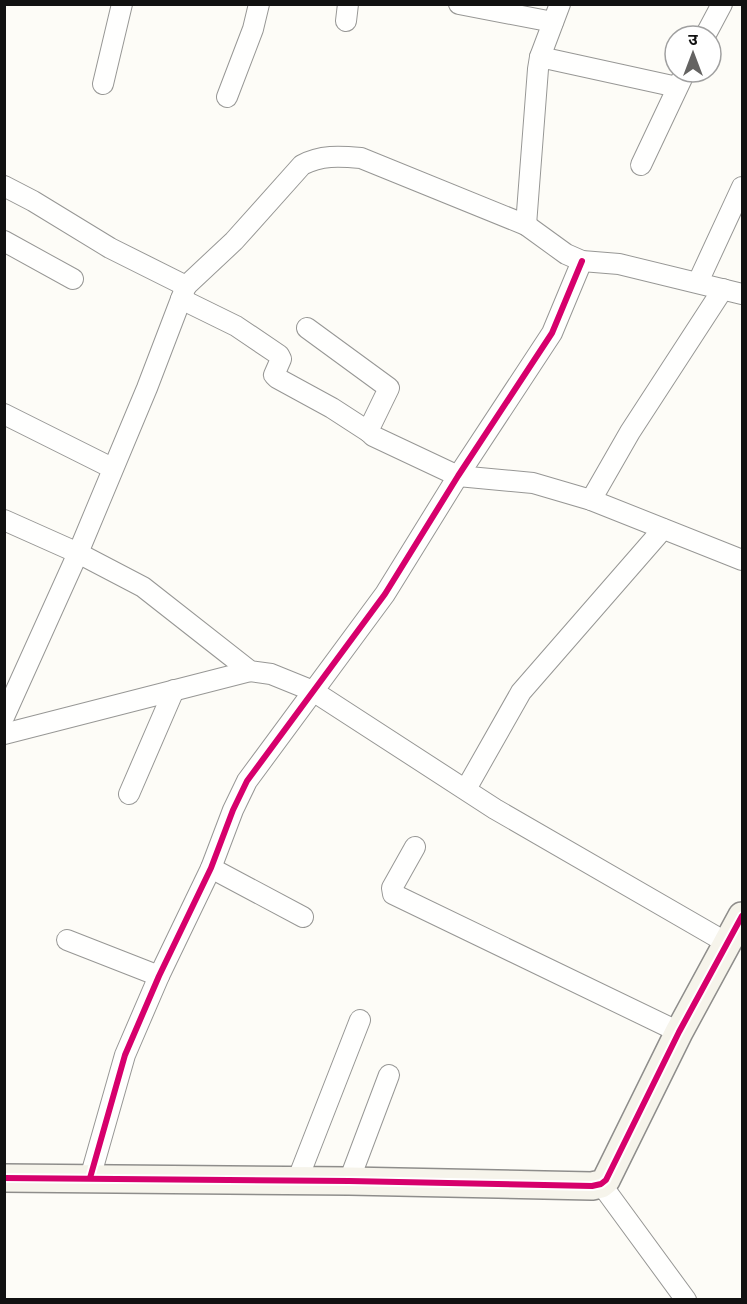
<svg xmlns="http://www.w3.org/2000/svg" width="747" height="1304" font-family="'Noto Serif','Noto Sans Devanagari',serif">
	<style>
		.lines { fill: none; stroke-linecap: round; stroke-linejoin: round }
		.street-casing { stroke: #979795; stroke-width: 22 }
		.secondary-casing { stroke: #8e8d8b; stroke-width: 30 }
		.street { stroke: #fffffe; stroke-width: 20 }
		.secondary { stroke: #f6f4eb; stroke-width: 27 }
		.cycleway-casing { stroke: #fff; stroke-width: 10 }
		.cycleway { stroke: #d6006c; stroke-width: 6 }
	</style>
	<rect width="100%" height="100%" fill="#fdfcf7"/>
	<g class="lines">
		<defs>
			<g id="street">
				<path d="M 459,4 L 553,22"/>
				<path d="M 346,21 L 348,4"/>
				<path d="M 705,36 L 722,4"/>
				<path d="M 540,57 L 677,87"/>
				<path d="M 103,84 L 122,4"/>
				<path d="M 227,97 L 253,29 L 259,4"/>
				<path d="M 641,165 L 685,72"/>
				<path d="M 4,186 L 33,201 L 110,248 L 186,286 L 234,241 L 302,165 C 321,155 339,156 361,158 L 526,225 L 566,254 L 582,261 L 619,264 L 742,294"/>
				<path d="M 526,225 L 538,69 L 540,57 L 560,4"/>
				<path d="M 4,241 L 73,279"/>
				<path d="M 698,282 L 742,187"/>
				<path d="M 181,299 L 236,326 L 279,355 L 281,359 L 274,375 L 277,378 L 332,408 L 369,432"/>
				<path d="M 307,328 L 389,388 L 370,427 L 369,432 L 373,436 L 458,476 L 533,483 L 591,500 L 742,560"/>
				<path d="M 4,414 L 112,468"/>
				<path d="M 591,500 L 630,432 L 723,289"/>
				<path d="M 4,520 L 78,553 L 143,587 L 250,671 L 271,674 L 313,691 L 495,809 L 727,943"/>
				<path d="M 4,717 L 78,553 L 147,388 L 186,286"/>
				<path d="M 4,734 L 250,671"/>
				<path d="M 466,789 L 521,692 L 663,529"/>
				<path d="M 129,794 L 174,690"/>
				<path d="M 415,847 L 392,888 L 393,894 L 679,1032"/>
				<path d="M 211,868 L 303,917"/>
				<path d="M 67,940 L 159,976"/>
				<path d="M 90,1178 L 125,1055 L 159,976 L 211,868 L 233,810 L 247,781 L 385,594 L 458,476 L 552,333 L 582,261"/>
				<path d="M 297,1181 L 360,1020"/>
				<path d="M 349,1181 L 389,1075"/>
				<path d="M 601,1184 L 686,1300"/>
			</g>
			<path id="secondary" d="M 4,1178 L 349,1181 L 592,1186 L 601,1184 L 606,1180 L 679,1032 L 742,916"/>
		</defs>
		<use href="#street" class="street-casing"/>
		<use href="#secondary" class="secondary-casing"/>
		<use href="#street" class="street"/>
		<use href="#secondary" class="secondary"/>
		<defs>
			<g id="cycleway">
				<path d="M 4,1178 L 349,1181 L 592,1186 L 601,1184 L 606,1180 L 679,1032 L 742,916"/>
				<path d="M 90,1178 L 125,1055 L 159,976 L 211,868 L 233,810 L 247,781 L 385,594 L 458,476 L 552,333 L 582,261"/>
			</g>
		</defs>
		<use href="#cycleway" class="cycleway-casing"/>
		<use href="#cycleway" class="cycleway"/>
	</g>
	<rect width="747" height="1304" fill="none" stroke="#111111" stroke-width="12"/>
	<g transform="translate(693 54)"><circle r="28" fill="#ffffff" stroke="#a0a0a0" stroke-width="1.5"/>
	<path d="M0-4.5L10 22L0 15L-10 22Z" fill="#646362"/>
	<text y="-9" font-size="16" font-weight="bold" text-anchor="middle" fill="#111111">उ</text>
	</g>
</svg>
